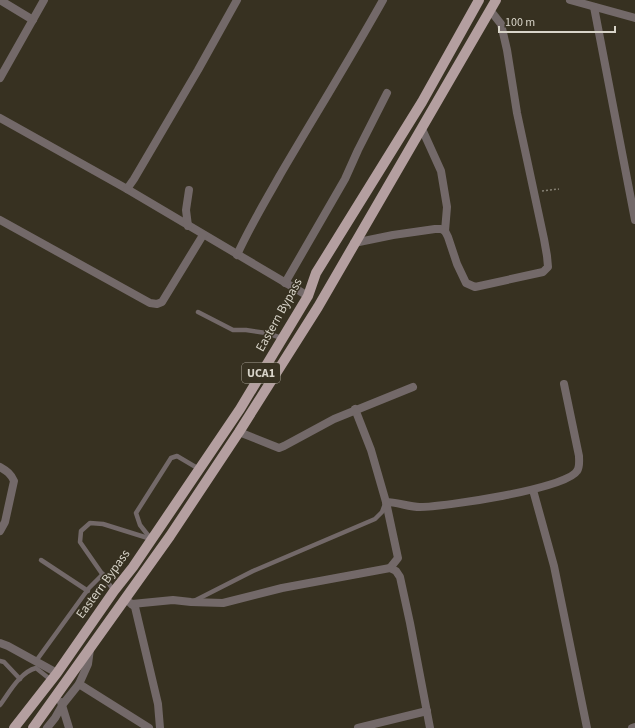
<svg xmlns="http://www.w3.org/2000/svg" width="635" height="728" font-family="'Source Sans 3',sans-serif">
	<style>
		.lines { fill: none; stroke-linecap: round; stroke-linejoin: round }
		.path { stroke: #868174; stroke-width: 1.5; stroke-dasharray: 2 2; stroke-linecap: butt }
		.lane { stroke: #736969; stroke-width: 4.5 }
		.street { stroke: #736969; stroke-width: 8 }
		.primary { stroke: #b49fa0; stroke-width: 10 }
		.labels { text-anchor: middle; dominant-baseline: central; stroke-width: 3; stroke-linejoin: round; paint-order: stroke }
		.shield { fill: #373121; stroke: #a8a397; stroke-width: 1 }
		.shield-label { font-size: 12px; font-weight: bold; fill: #d8d4c9 }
		.street-label { font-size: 13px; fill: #d8d4c9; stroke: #373121 }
	</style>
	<rect width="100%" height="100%" fill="#373121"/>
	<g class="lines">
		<path class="path" d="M 542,191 L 559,189"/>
		<g class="lane">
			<path d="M 198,312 L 233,330 L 246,330 L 266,333 L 282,338"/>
			<path d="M 151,539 L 140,525 L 136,513 L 171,458 L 177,456 L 199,469"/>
			<path d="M 41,560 L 88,591"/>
			<path d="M 114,591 L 80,542 L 81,531 L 90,523 L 103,524 L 151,539"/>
			<path d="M 194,601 L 253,571 L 375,519 L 382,512 L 385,504"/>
			<path d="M 0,661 L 4,662 L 20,679"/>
			<path d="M 36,661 L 89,588 L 103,574"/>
			<path d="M 0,705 C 9,693 20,672 36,668 L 51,680"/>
		</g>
		<g class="street">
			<path d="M 0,0 L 33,20"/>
			<path d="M 570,0 L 635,18"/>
			<path d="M 594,7 L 635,220"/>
			<path d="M 0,78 L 44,0"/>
			<path d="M 0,118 L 127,189 L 308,296"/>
			<path d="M 422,129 L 441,171 L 447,207 L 445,231"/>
			<path d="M 127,189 L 134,179 L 198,70 L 237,0"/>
			<path d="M 0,220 L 150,303 L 157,304 L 162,302 L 203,235"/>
			<path d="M 188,226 L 186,210 L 189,190"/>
			<path d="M 354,243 L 393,235 L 435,229 L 441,229 L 445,231 L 448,237 L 457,264 L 466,283 L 475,287 L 543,272 L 548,267 L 547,256 L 544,239 L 517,113 L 507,50 L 501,24 L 490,10"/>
			<path d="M 237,255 C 249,228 265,202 280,175 C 314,117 350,59 383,0"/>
			<path d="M 285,283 L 345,179 L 358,150 L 387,93"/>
			<path d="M 355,409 L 371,450 L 386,502 C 397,502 409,507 420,507 C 443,507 566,489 577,471 C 580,467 579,461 579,456 L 564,384"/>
			<path d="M 239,432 L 279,448 L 284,446 L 334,419 L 413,387"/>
			<path d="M 0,467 C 7,471 11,474 14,481 L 5,522 L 0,531"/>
			<path d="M 533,490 L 554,566 L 587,728"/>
			<path d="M 386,502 L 398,558 L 390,568"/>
			<path d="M 128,601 L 135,607 L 158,704 L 160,728"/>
			<path d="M 132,604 L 173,600 L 191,602 L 223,603 L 282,588 L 390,568 L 396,571 L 400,577 L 410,623 L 430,728"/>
			<path d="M 0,643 L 8,646 L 57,673"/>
			<path d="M 79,684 L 149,728"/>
			<path d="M 61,702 L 69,728"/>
			<path d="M 47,728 L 55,718 L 63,704 L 79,684 L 88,664 L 90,649"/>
			<path d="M 358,728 L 427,711"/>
			<path d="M 632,728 L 635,727"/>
		</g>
		<g class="primary">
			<path d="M 14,728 L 57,673 L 114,591 L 133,567 L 240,409 L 308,296 L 316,273 L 422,102 L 479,0"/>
			<path d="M 33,728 L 170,536 L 239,432 L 318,307 L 496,0"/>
		</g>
	</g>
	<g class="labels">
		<rect class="shield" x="242" y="363" width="38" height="20" rx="3"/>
		<g class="shield-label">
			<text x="261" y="373">UCA1</text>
		</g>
		<g class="street-label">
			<text transform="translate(279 315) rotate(-61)">Eastern Bypass</text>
			<text transform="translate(103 584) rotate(-54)">Eastern Bypass</text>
		</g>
	</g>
	<path d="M499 26v6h116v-6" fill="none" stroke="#d8d4c9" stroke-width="2"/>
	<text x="505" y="26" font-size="12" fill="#d8d4c9" stroke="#373121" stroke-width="3" paint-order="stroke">100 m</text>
</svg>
